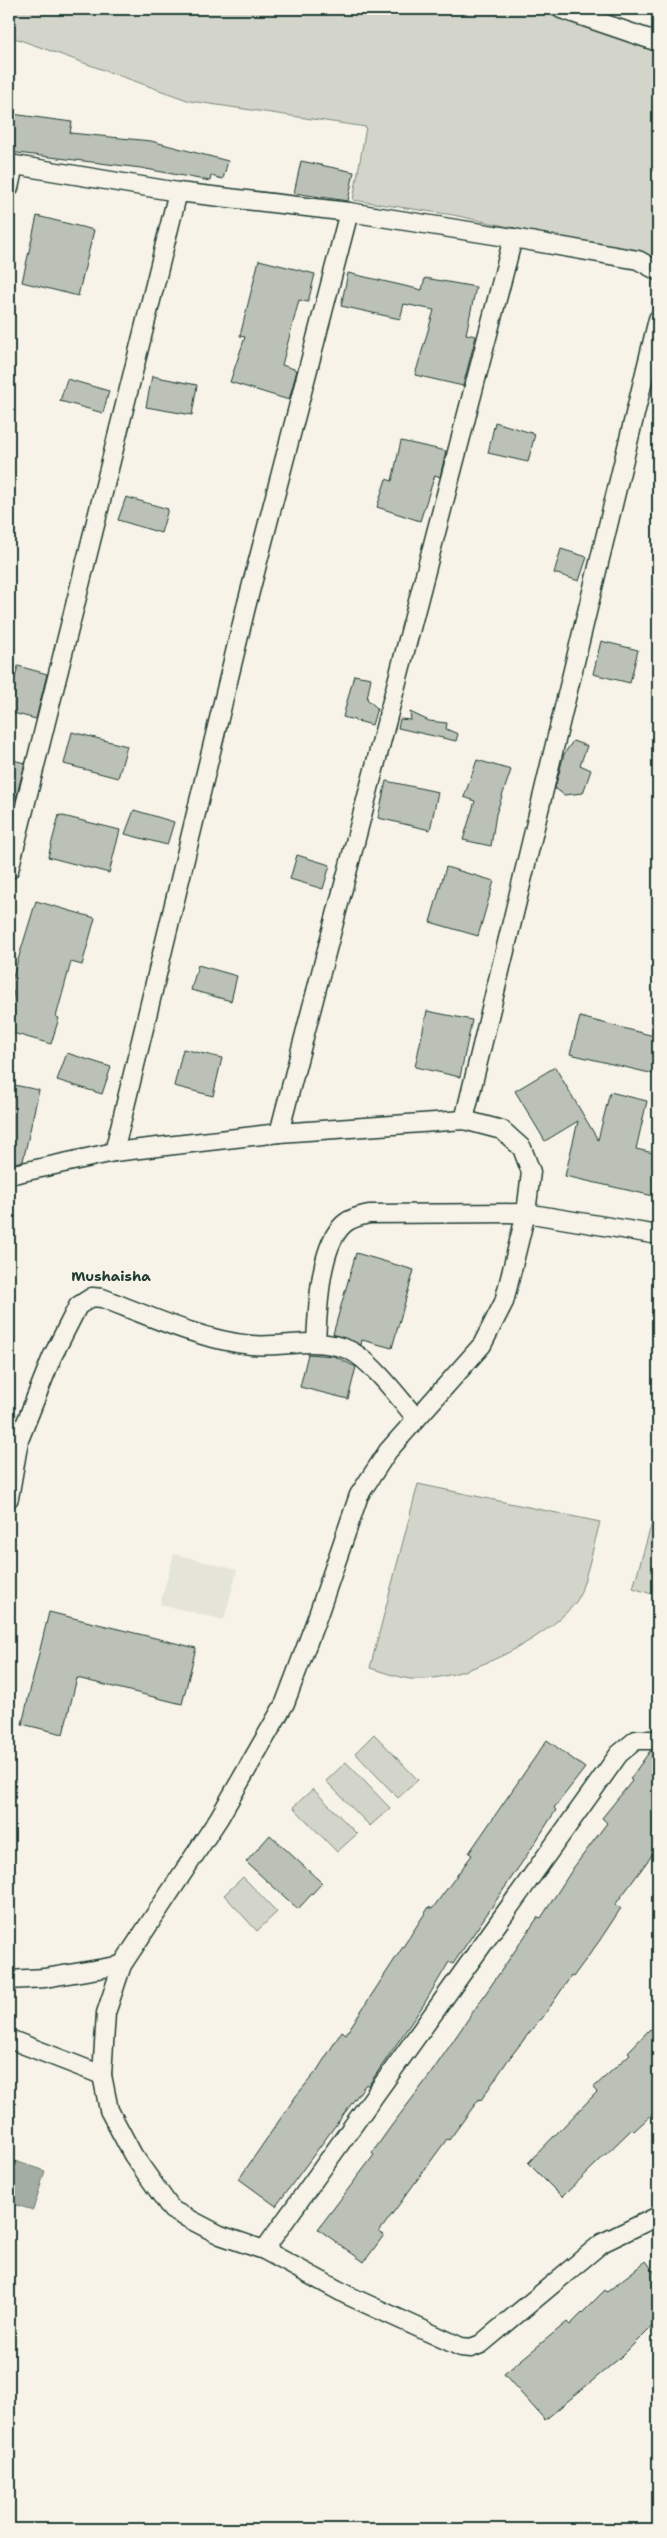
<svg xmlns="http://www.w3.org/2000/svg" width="667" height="2538" font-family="'Shantell Sans',sans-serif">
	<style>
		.built { fill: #e5e4d9 }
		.green { fill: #d3d5ca; stroke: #79897f }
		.water { fill: #a4ada3; stroke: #6f8077 }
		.building { fill: #bbc1b6; stroke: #1f3d34 }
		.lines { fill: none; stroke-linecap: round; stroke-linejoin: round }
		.minor-casing { stroke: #1f3d34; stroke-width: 21 }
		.minor { stroke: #f7f3e8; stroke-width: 18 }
		.labels { text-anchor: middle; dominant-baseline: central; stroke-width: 4.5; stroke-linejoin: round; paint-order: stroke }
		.neighbourhood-label { font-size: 14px; font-weight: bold; fill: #1f3d34; stroke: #f7f3e8 }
	</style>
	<rect width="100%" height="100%" fill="#f7f3e8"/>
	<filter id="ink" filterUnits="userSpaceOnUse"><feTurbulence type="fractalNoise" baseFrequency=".02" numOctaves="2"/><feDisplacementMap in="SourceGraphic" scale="10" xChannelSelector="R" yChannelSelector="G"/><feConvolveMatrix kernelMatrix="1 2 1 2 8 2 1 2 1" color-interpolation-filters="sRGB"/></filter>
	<g filter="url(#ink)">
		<path class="built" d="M 174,1554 L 237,1570 L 224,1620 L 160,1604 Z"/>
		<g class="green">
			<path d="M 9,9 L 535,9 L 658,52 L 658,263 L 633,253 L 453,215 L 353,200 L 366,127 L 190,101 L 9,36 Z"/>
			<path d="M 418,1484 L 600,1522 C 596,1536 583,1593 576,1602 C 545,1641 460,1683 410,1679 C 397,1677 383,1672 370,1668 Z"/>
			<path d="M 654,1516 L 658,1517 L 658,1596 L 633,1588 Z"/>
			<path d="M 374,1734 L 418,1780 L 398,1798 L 355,1753 Z"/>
			<path d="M 346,1762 L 390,1808 L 370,1826 L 326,1781 Z"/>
			<path d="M 313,1789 L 357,1834 L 337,1852 L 293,1807 Z"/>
			<path d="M 243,1877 L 277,1912 L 257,1931 L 224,1895 Z"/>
		</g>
		<path class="water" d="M 9,2159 L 45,2171 L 33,2210 L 9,2203 Z"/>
		<g class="building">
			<path d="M 12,114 L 72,122 L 70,133 L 151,141 L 228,161 L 223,179 L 211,176 L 210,181 L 141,168 L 9,152 Z"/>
			<path d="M 301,161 L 354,172 L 348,201 L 294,193 Z"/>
			<path d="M 37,216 L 94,230 L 78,296 L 22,282 Z"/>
			<path d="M 259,260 L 315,274 L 308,302 L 299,300 L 282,365 L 297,370 L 289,400 L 230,382 L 245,337 L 240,336 Z"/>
			<path d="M 348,273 L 422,290 L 425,278 L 476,287 L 466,334 L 476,336 L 463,386 L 415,375 L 434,310 L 404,304 L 400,319 L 341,306 Z"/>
			<path d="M 152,376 L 197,385 L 192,415 L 146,407 Z"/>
			<path d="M 67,379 L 109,391 L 103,413 L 60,401 Z"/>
			<path d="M 495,422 L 535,434 L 528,462 L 488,453 Z"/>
			<path d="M 401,441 L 446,451 L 440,477 L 435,475 L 420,521 L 377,507 L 386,479 L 392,481 Z"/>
			<path d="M 126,497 L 168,509 L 161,533 L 118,520 Z"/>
			<path d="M 561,549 L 587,557 L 579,581 L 554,573 Z"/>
			<path d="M 601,641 L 638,650 L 630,683 L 593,674 Z"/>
			<path d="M 18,666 L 47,674 L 36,719 L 9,712 L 9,700 Z"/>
			<path d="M 354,675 L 371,678 L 367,699 L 377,708 L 372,725 L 343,717 Z"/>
			<path d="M 410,712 L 429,721 L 447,723 L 446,729 L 458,734 L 456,741 L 398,728 L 400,719 L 411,720 Z"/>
			<path d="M 72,732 L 127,746 L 118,778 L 64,764 Z"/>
			<path d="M 573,741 L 587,746 L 580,765 L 591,770 L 583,793 L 564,795 L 555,788 L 564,754 Z"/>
			<path d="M 9,759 L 25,763 L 9,825 Z"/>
			<path d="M 477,760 L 511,770 L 496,814 L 491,846 L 463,840 L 475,801 L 464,797 Z"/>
			<path d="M 386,781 L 438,792 L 430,830 L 378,818 Z"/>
			<path d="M 134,810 L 174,822 L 167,845 L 125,834 Z"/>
			<path d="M 59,815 L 120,830 L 109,873 L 48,857 Z"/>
			<path d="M 297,855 L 330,865 L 323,889 L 290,879 Z"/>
			<path d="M 446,867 L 494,881 L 478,936 L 430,922 Z"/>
			<path d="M 36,901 L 95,918 L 82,965 L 71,962 L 56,1017 L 59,1018 L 51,1044 L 9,1032 L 9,1010 L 14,992 L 9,991 L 9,989 Z"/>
			<path d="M 198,965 L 237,976 L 231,1001 L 191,990 Z"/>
			<path d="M 427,1011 L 472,1020 L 460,1077 L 415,1067 Z"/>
			<path d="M 580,1017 L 658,1037 L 658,1075 L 570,1054 Z"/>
			<path d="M 183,1049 L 222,1058 L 213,1096 L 174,1086 Z"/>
			<path d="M 67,1053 L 111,1067 L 102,1094 L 57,1080 Z"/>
			<path d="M 555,1067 L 598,1140 L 610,1092 L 647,1101 L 636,1149 L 658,1154 L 658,1197 L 565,1176 L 578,1121 L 545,1141 L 515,1091 Z"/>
			<path d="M 9,1084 L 39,1090 L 23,1161 L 15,1163 L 9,1162 Z"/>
			<path d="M 356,1253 L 414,1270 L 392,1348 L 362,1340 L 361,1345 L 333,1334 Z"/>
			<path d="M 308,1354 L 334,1356 L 356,1367 L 348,1399 L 300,1387 Z"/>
			<path d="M 49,1612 L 196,1648 L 182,1704 L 77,1678 L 63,1734 L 22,1724 Z"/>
			<path d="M 547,1740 L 585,1768 L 554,1808 L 556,1810 L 529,1852 L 453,1964 L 449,1962 L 424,2004 L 368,2086 L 366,2084 L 276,2206 L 239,2179 L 296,2096 L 316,2072 L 342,2031 L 346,2034 L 429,1907 L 432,1909 L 472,1855 L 469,1853 Z"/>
			<path d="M 650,1751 L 658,1751 L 658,1847 L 615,1905 L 621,1908 L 600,1940 L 573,1977 L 571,1976 L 541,2020 L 540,2019 L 508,2060 L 481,2100 L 479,2099 L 449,2140 L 447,2139 L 379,2232 L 384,2235 L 364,2262 L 318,2229 L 374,2155 L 372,2153 L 392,2125 L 427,2079 L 538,1917 L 541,1918 L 574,1867 L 607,1823 L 602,1818 L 632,1781 L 630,1779 Z"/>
			<path d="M 270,1835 L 322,1883 L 298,1909 L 246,1862 Z"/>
			<path d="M 650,2029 L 658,2036 L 658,2109 L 634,2131 L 632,2129 L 562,2197 L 528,2163 L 597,2092 L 593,2088 L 630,2054 L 628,2052 Z"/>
			<path d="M 646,2261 L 658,2277 L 658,2320 L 621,2357 L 545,2420 L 504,2374 L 567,2322 L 570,2325 L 605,2290 L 607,2292 Z"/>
		</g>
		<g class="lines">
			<defs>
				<g id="minor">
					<path d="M 561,9 L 658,42"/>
					<path d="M 9,164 L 178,192 L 349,212 L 513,238 L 638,260 L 658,271"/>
					<path d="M 9,188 L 14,165"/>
					<path d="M 9,870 L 178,192"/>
					<path d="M 464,1120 L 658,319"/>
					<path d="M 279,1133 L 513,238"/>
					<path d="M 114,1152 L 246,607 L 349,212"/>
					<path d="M 9,1175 L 114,1152 L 279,1133 L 464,1120 L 502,1130 L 522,1148 L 531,1172 L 526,1213 L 504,1302 L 482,1345 L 388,1451 L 359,1495 L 318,1615 L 285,1703 L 219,1818 L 122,1965 L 106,2013 L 102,2075 L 109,2110 L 133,2155 L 172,2210 L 220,2235 L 264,2250 L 347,2295 L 461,2347 L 471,2348 L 481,2344 L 602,2243 L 658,2216"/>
					<path d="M 316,1341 C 318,1310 319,1246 344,1224 C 351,1218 360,1216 369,1214 L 526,1213 L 658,1235"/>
					<path d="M 9,1498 L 19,1440 L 52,1357 L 78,1306 L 92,1297 L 102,1298 C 149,1316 201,1340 251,1345 C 285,1348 317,1336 349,1350 C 371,1360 400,1399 416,1418"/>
					<path d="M 9,1980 L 45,1978 L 122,1965"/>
					<path d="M 9,2039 L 102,2075"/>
					<path d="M 264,2250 L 619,1754 L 636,1740 L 658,1740"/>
				</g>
			</defs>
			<use href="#minor" class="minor-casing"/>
			<use href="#minor" class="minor"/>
		</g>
	</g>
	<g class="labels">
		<g class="neighbourhood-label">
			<text x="111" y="1276">Mushaisha</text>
		</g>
	</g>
	<rect width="667" height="2538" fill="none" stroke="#f7f3e8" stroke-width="30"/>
	<rect x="15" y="15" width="637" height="2508" fill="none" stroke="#1f3d34" stroke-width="2" filter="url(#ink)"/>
</svg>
